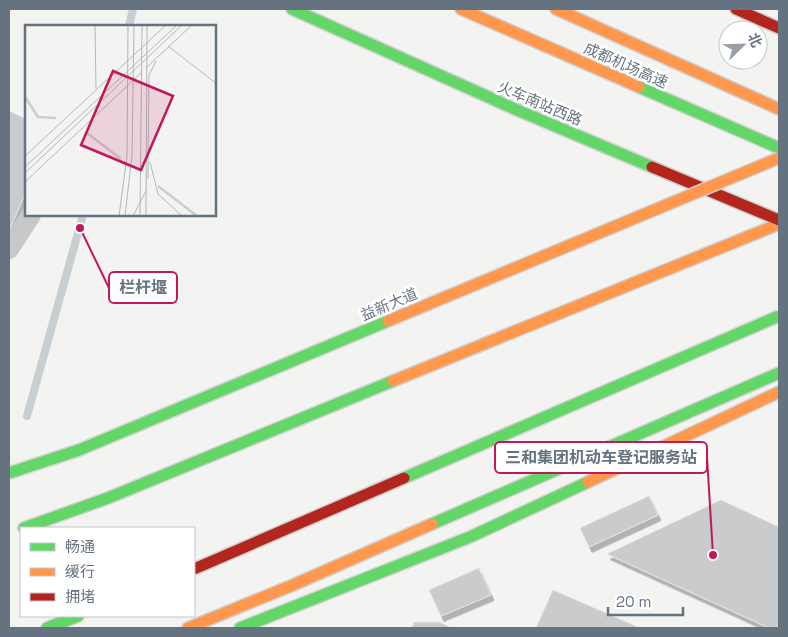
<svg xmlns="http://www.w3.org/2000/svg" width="788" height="637" font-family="'Space Grotesk','Noto Sans SC',sans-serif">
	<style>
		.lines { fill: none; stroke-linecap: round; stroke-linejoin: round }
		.stream { stroke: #c8cfd2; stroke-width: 8 }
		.building { fill: #cacbcc; stroke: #e2e2e1; filter: url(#shadow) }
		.fast-casing { stroke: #cfcfcf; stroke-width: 14 }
		.slow-casing { stroke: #cfcfcf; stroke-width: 14 }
		.jam-casing { stroke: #cfcfcf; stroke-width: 14 }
		.street { stroke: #c7c8c9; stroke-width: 20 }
		.fast { stroke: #63d668; stroke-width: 11 }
		.slow { stroke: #ff974d; stroke-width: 11 }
		.jam { stroke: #b3261e; stroke-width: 11 }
		.fast-bridge-casing { stroke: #d0d1d1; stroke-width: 14; stroke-linecap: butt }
		.slow-bridge-casing { stroke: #d0d1d1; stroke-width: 14; stroke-linecap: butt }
		.jam-bridge-casing { stroke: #d0d1d1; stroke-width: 14; stroke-linecap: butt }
		.fast-bridge { stroke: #63d668; stroke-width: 11 }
		.slow-bridge { stroke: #ff974d; stroke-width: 11 }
		.jam-bridge { stroke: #b3261e; stroke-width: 11 }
		.labels { text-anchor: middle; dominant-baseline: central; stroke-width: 5; stroke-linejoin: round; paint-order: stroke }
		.street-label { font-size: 15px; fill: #657380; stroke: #fff }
		.inset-river { fill: none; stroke: #c8cfd2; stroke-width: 2.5 }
		.inset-road { fill: none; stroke: #b2b8bd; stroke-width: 1 }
		.view { fill: #c2185b; fill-opacity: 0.15; stroke: #c2185b; stroke-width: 2.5 }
		.inset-edge { fill: none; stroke: #657380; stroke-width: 2.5 }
		.leader { fill: none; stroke: #c2185b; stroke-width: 2 }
		.callout-dot { fill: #c2185b; stroke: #fff; stroke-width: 2 }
		.callout { fill: #fff; stroke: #c2185b; stroke-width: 2 }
		.callout-label { font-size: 16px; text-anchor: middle; font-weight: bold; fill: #657380 }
	</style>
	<defs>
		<filter id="shadow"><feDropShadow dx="3" dy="5.5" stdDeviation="0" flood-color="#0004"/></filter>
	</defs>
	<rect width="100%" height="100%" fill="#f3f3f1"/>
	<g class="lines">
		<g class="stream">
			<path d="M 129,26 L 133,9"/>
			<path d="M 27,416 L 83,215"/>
		</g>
	</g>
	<g class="building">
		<path d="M 9,111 L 26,119 L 26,191 L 9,231 Z"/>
		<path d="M 649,496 L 658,515 L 589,547 L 580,528 Z"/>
		<path d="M 721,500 L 779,527 L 779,623 L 777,628 L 769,628 L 607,554 Z"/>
		<path d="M 479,568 L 491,595 L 441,616 L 429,590 Z"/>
		<path d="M 553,590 L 640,628 L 536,628 Z"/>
		<path d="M 414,622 L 439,622 L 452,628 L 412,628 Z"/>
	</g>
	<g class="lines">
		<defs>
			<g id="fast">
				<path d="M 292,9 L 515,109 L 652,167"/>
				<path d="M 639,87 L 779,148"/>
				<path d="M 432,524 L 779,373"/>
				<path d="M 24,528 L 108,498 L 393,381"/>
				<path d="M 47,628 L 78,616"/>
				<path d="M 240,628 L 470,537 L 588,482"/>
			</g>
			<g id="slow">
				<path d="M 461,9 L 639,87"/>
				<path d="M 556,9 L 779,109"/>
				<path d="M 393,381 L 779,224"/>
				<path d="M 588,482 L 779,392"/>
				<path d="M 188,628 L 293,585 L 432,524"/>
			</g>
			<g id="jam">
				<path d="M 736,9 L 779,28"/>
				<path d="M 652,167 L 779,220"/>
			</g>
		</defs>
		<use href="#fast" class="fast-casing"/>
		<use href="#slow" class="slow-casing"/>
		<use href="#jam" class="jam-casing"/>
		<path class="street" d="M 9,249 L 31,215"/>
		<use href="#fast" class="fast"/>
		<use href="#slow" class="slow"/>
		<use href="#jam" class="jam"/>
		<defs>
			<g id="fast-bridge">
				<path d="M 9,473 L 79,450 L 388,321"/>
				<path d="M 404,478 L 779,316"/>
			</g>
			<path id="slow-bridge" d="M 388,321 L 779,158"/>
			<path id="jam-bridge" d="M 194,569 L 404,478"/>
		</defs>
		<use href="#fast-bridge" class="fast-bridge-casing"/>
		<use href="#slow-bridge" class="slow-bridge-casing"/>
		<use href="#jam-bridge" class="jam-bridge-casing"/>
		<use href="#fast-bridge" class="fast-bridge"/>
		<use href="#slow-bridge" class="slow-bridge"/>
		<use href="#jam-bridge" class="jam-bridge"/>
	</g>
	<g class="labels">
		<g class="street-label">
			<text transform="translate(626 65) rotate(24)">成都机场高速</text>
			<text transform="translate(540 103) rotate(23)">火车南站西路</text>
			<text transform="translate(389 304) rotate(-23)">益新大道</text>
		</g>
	</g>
	<g transform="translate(25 25)">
		<rect width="191" height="191" fill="#f3f3f1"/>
		<path class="inset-river" d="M 0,72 L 13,92 L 31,93M 62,108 L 96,134M 133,161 L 172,191"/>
		<path class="inset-road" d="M 70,0 L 71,64M 143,21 L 192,59M 122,42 L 167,0M 0,131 L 141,0M 125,137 L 133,169 L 157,191M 0,142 L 152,0M 0,148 L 157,0M 123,154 L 124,50 L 131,36M 0,157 L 117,47M 94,191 L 102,131 L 103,0M 100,191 L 107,130 L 109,0M 108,191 L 121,166M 115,191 L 117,0M 121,191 L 122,0M 134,191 L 151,191"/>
		<path class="view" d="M 88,46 L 148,71 L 116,145 L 56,120 Z"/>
		<rect width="191" height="191" class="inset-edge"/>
	</g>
	<path class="leader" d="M80 228L109 288M713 555L707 457"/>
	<g class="callout-dot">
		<circle cx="80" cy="228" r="5"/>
		<circle cx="713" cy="555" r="5"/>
	</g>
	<g class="callout">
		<rect x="109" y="272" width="68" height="31" rx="5"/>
		<rect x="495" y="442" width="212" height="31" rx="5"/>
	</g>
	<g class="callout-label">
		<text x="143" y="293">栏杆堰</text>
		<text x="601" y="463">三和集团机动车登记服务站</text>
	</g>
	<rect width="788" height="637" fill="none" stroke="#657380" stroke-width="20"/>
	<rect x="20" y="527" width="175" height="90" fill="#ffffff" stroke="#c1c7cc"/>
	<rect x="30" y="543" width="25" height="8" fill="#63d668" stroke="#c1c7cc"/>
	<text x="65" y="552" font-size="15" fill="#657380">畅通</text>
	<rect x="30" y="568" width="25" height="8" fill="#ff974d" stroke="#c1c7cc"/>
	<text x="65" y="577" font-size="15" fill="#657380">缓行</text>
	<rect x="30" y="593" width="25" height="8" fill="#b3261e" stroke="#c1c7cc"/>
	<text x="65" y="602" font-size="15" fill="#657380">拥堵</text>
	<g transform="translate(743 45) rotate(67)"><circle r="24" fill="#ffffff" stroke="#c1c7cc"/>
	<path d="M0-4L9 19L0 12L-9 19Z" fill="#97a0a8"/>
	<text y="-8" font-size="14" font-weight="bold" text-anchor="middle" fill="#657380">北</text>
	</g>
	<path d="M608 607v8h75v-8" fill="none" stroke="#657380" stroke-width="2.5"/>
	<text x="616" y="607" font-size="15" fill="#657380" stroke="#ffffff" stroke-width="4" paint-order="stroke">20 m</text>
</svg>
